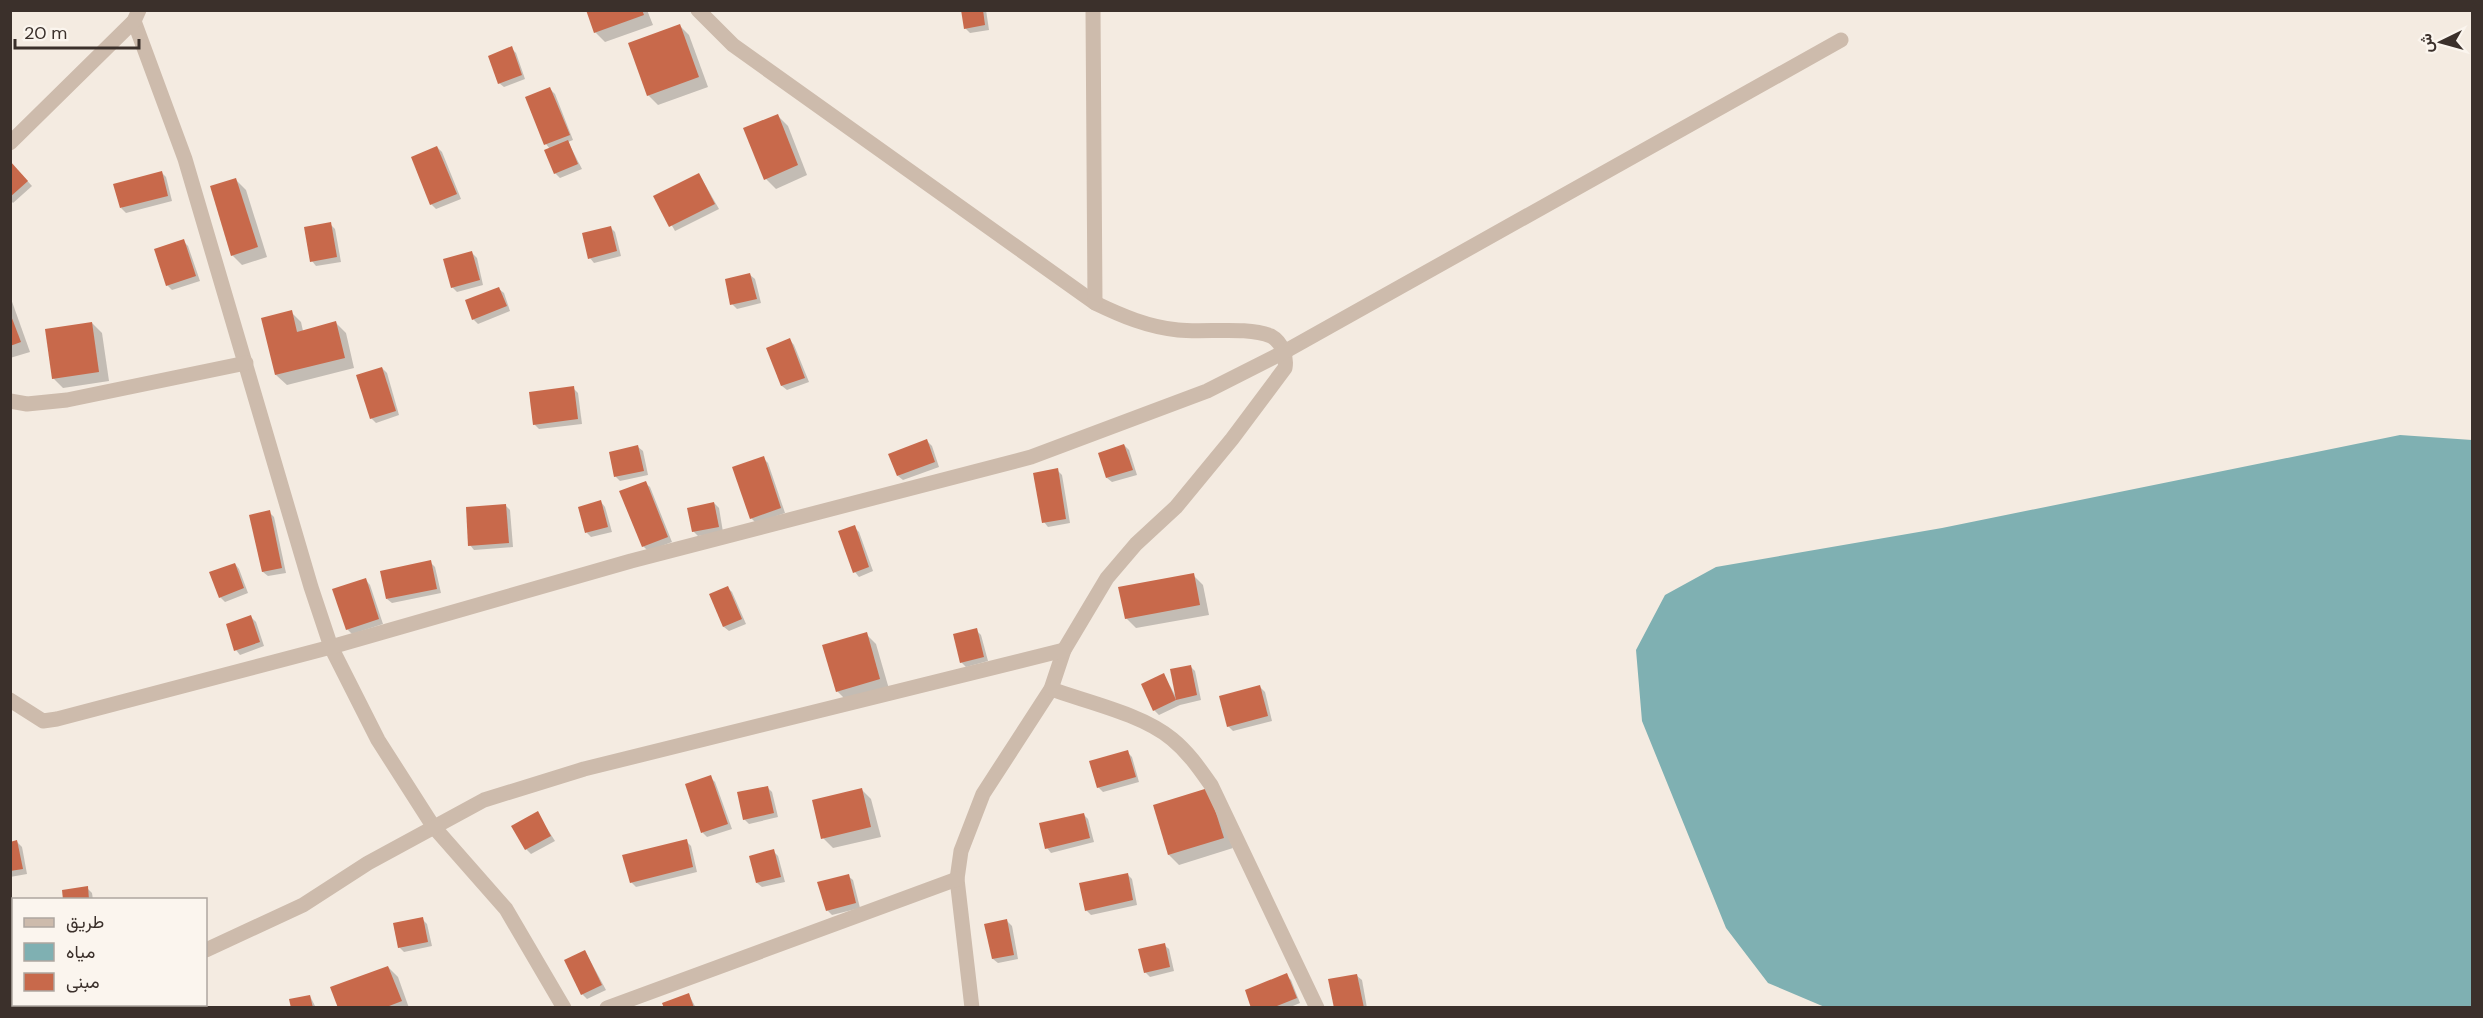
<svg xmlns="http://www.w3.org/2000/svg" width="2483" height="1018" font-family="'DM Sans',Vazirmatn,sans-serif">
	<style>
		.water { fill: #7fb0b2 }
		.shadow { fill: #0003 }
		.building { fill: #c8694b }
		.lines { fill: none; stroke-linecap: round; stroke-linejoin: round }
		.minor { stroke: #cdbbac; stroke-width: 15 }
	</style>
	<rect width="100%" height="100%" fill="#f4ebe1"/>
	<path class="water" d="M 2400,435 L 2472,440 L 2472,1007 L 1827,1008 L 1768,983 L 1726,928 L 1642,721 L 1636,650 L 1665,595 L 1716,567 L 1942,528 Z"/>
	<g class="shadow">
		<path d="M 588,10 L 647,10 L 653,25 L 605,42 L 595,32 Z"/>
		<path d="M 963,10 L 986,10 L 989,30 L 970,33 L 965,28 Z"/>
		<path d="M 679,25 L 689,35 L 708,87 L 658,105 L 648,95 Z"/>
		<path d="M 511,48 L 516,53 L 525,79 L 504,87 L 499,83 Z"/>
		<path d="M 550,89 L 555,94 L 573,140 L 568,142 L 582,169 L 560,178 L 555,173 L 550,149 L 546,144 Z"/>
		<path d="M 778,116 L 788,126 L 807,175 L 776,189 L 766,179 Z"/>
		<path d="M 437,147 L 442,152 L 461,199 L 436,209 L 431,204 Z"/>
		<path d="M 11,163 L 32,186 L 13,203 L 10,200 Z"/>
		<path d="M 162,173 L 166,177 L 172,201 L 126,213 L 121,208 Z"/>
		<path d="M 699,174 L 719,209 L 675,231 L 655,196 Z"/>
		<path d="M 236,180 L 246,190 L 267,257 L 242,265 L 232,255 Z"/>
		<path d="M 330,224 L 335,229 L 341,262 L 316,266 L 312,261 Z"/>
		<path d="M 610,227 L 615,232 L 621,256 L 594,263 L 590,258 Z"/>
		<path d="M 183,241 L 188,246 L 200,281 L 172,290 L 167,285 Z"/>
		<path d="M 472,253 L 477,258 L 483,285 L 457,292 L 452,287 Z"/>
		<path d="M 750,275 L 755,279 L 761,303 L 737,309 L 732,304 Z"/>
		<path d="M 499,289 L 504,293 L 510,311 L 478,324 L 473,319 Z"/>
		<path d="M 10,296 L 30,352 L 10,358 Z"/>
		<path d="M 291,312 L 301,322 L 303,331 L 336,323 L 346,333 L 354,368 L 287,385 L 276,375 Z"/>
		<path d="M 92,323 L 102,333 L 109,381 L 63,388 L 53,378 Z"/>
		<path d="M 790,340 L 794,345 L 809,382 L 787,390 L 782,386 L 768,349 Z"/>
		<path d="M 382,368 L 387,373 L 399,415 L 376,423 L 371,418 Z"/>
		<path d="M 573,388 L 578,393 L 582,424 L 539,429 L 534,424 Z"/>
		<path d="M 927,441 L 932,446 L 939,467 L 903,480 L 898,476 Z"/>
		<path d="M 1124,445 L 1129,450 L 1137,475 L 1112,482 L 1107,478 Z"/>
		<path d="M 638,447 L 643,451 L 648,475 L 620,481 L 616,477 L 610,453 Z"/>
		<path d="M 763,458 L 768,463 L 785,513 L 756,523 L 751,518 Z"/>
		<path d="M 1057,470 L 1062,475 L 1070,523 L 1048,527 L 1044,522 Z"/>
		<path d="M 645,483 L 650,487 L 672,542 L 648,551 L 643,546 Z"/>
		<path d="M 601,502 L 605,507 L 612,532 L 591,537 L 587,533 Z"/>
		<path d="M 714,503 L 719,508 L 723,532 L 698,536 L 693,531 Z"/>
		<path d="M 505,505 L 510,510 L 513,547 L 474,550 L 470,545 Z"/>
		<path d="M 269,512 L 274,517 L 286,573 L 268,576 L 263,572 Z"/>
		<path d="M 854,527 L 859,532 L 873,571 L 859,577 L 855,572 Z"/>
		<path d="M 430,562 L 435,567 L 441,593 L 392,603 L 387,599 Z"/>
		<path d="M 235,564 L 239,569 L 248,593 L 225,602 L 220,597 Z"/>
		<path d="M 1193,575 L 1203,585 L 1209,615 L 1136,628 L 1126,618 Z"/>
		<path d="M 366,580 L 370,585 L 383,624 L 352,634 L 347,629 Z"/>
		<path d="M 728,588 L 732,592 L 746,624 L 729,631 L 724,627 Z"/>
		<path d="M 251,617 L 256,622 L 264,646 L 240,655 L 236,650 Z"/>
		<path d="M 976,630 L 981,635 L 988,661 L 966,667 L 961,662 Z"/>
		<path d="M 866,634 L 876,644 L 889,689 L 847,701 L 837,691 Z"/>
		<path d="M 1190,666 L 1195,671 L 1201,700 L 1180,705 L 1159,715 L 1154,710 L 1164,675 L 1175,695 Z"/>
		<path d="M 1260,687 L 1265,692 L 1272,721 L 1233,731 L 1228,726 Z"/>
		<path d="M 1127,752 L 1132,757 L 1139,782 L 1103,792 L 1098,787 Z"/>
		<path d="M 710,777 L 715,782 L 732,829 L 707,837 L 703,833 L 686,785 Z"/>
		<path d="M 767,787 L 772,792 L 778,817 L 749,824 L 744,819 Z"/>
		<path d="M 861,789 L 871,799 L 881,837 L 833,848 L 823,838 Z"/>
		<path d="M 1208,789 L 1233,848 L 1179,865 L 1169,855 L 1155,806 Z"/>
		<path d="M 537,813 L 555,841 L 531,854 L 526,849 Z"/>
		<path d="M 1083,814 L 1088,819 L 1094,842 L 1051,853 L 1047,848 Z"/>
		<path d="M 686,841 L 691,846 L 697,872 L 636,887 L 631,882 Z"/>
		<path d="M 17,842 L 22,847 L 27,874 L 10,877 L 10,843 Z"/>
		<path d="M 773,851 L 778,856 L 785,882 L 762,887 L 757,883 Z"/>
		<path d="M 1128,875 L 1132,879 L 1137,905 L 1091,915 L 1086,910 Z"/>
		<path d="M 848,876 L 853,880 L 860,908 L 832,915 L 827,910 Z"/>
		<path d="M 87,888 L 92,893 L 93,900 L 65,900 Z"/>
		<path d="M 422,919 L 427,924 L 432,946 L 404,952 L 399,947 Z"/>
		<path d="M 1007,921 L 1012,926 L 1018,959 L 998,963 L 993,959 Z"/>
		<path d="M 1164,945 L 1169,949 L 1174,971 L 1150,977 L 1145,972 Z"/>
		<path d="M 585,951 L 606,990 L 587,999 L 582,994 Z"/>
		<path d="M 388,967 L 398,977 L 409,1008 L 339,1008 Z"/>
		<path d="M 1286,975 L 1291,980 L 1300,1003 L 1288,1008 L 1253,1008 Z"/>
		<path d="M 1357,976 L 1362,980 L 1367,1008 L 1335,1008 Z"/>
		<path d="M 689,995 L 696,1008 L 666,1008 Z"/>
		<path d="M 310,996 L 316,1008 L 292,1008 Z"/>
	</g>
	<g class="building">
		<path d="M 586,10 L 642,10 L 644,15 L 594,33 Z"/>
		<path d="M 961,10 L 983,10 L 985,25 L 964,29 Z"/>
		<path d="M 680,24 L 699,77 L 647,96 L 628,43 Z"/>
		<path d="M 512,46 L 522,75 L 498,84 L 488,56 Z"/>
		<path d="M 550,87 L 570,135 L 544,145 L 525,97 Z"/>
		<path d="M 778,114 L 798,165 L 764,180 L 743,128 Z"/>
		<path d="M 568,140 L 578,164 L 554,174 L 544,150 Z"/>
		<path d="M 437,146 L 457,194 L 430,205 L 411,157 Z"/>
		<path d="M 10,161 L 28,181 L 10,197 Z"/>
		<path d="M 162,171 L 168,196 L 120,208 L 113,184 Z"/>
		<path d="M 699,173 L 715,204 L 669,227 L 653,196 Z"/>
		<path d="M 236,178 L 258,247 L 231,256 L 210,186 Z"/>
		<path d="M 331,222 L 337,257 L 310,262 L 304,227 Z"/>
		<path d="M 611,226 L 617,251 L 588,259 L 582,233 Z"/>
		<path d="M 184,239 L 196,276 L 166,286 L 154,249 Z"/>
		<path d="M 472,251 L 480,280 L 451,288 L 443,259 Z"/>
		<path d="M 750,273 L 757,299 L 730,305 L 725,279 Z"/>
		<path d="M 499,287 L 507,306 L 472,320 L 465,300 Z"/>
		<path d="M 292,310 L 297,332 L 336,321 L 345,358 L 275,375 L 261,318 Z"/>
		<path d="M 10,313 L 21,342 L 10,346 Z"/>
		<path d="M 92,322 L 99,372 L 52,379 L 45,329 Z"/>
		<path d="M 790,338 L 805,378 L 781,386 L 766,348 Z"/>
		<path d="M 382,367 L 396,411 L 370,419 L 356,375 Z"/>
		<path d="M 574,386 L 578,419 L 533,425 L 529,392 Z"/>
		<path d="M 927,439 L 935,462 L 897,476 L 888,454 Z"/>
		<path d="M 1124,444 L 1133,470 L 1106,478 L 1098,453 Z"/>
		<path d="M 638,445 L 644,471 L 614,477 L 609,452 Z"/>
		<path d="M 764,456 L 781,508 L 750,519 L 732,467 Z"/>
		<path d="M 1058,468 L 1066,519 L 1042,523 L 1033,473 Z"/>
		<path d="M 646,481 L 668,537 L 642,547 L 619,491 Z"/>
		<path d="M 601,500 L 608,527 L 585,533 L 578,507 Z"/>
		<path d="M 714,502 L 719,527 L 692,532 L 687,508 Z"/>
		<path d="M 506,504 L 509,543 L 468,546 L 466,507 Z"/>
		<path d="M 270,510 L 282,568 L 262,572 L 249,515 Z"/>
		<path d="M 855,525 L 869,567 L 853,573 L 838,531 Z"/>
		<path d="M 431,560 L 437,589 L 386,599 L 380,571 Z"/>
		<path d="M 235,563 L 244,588 L 219,598 L 209,572 Z"/>
		<path d="M 1194,573 L 1200,605 L 1125,619 L 1118,587 Z"/>
		<path d="M 366,578 L 379,619 L 346,630 L 332,589 Z"/>
		<path d="M 728,586 L 742,619 L 723,627 L 709,594 Z"/>
		<path d="M 251,615 L 260,642 L 234,651 L 226,624 Z"/>
		<path d="M 977,628 L 984,657 L 960,663 L 953,634 Z"/>
		<path d="M 867,632 L 880,679 L 836,692 L 822,645 Z"/>
		<path d="M 1191,665 L 1197,695 L 1176,700 L 1170,669 Z"/>
		<path d="M 1164,673 L 1176,700 L 1153,711 L 1141,684 Z"/>
		<path d="M 1260,685 L 1268,716 L 1227,727 L 1219,696 Z"/>
		<path d="M 1128,750 L 1136,777 L 1097,788 L 1089,761 Z"/>
		<path d="M 711,775 L 728,824 L 701,833 L 685,784 Z"/>
		<path d="M 768,786 L 774,813 L 743,820 L 737,792 Z"/>
		<path d="M 862,788 L 871,827 L 821,839 L 812,800 Z"/>
		<path d="M 1208,788 L 1224,838 L 1168,855 L 1153,805 Z"/>
		<path d="M 538,811 L 551,836 L 525,850 L 511,826 Z"/>
		<path d="M 1084,813 L 1090,838 L 1045,849 L 1039,823 Z"/>
		<path d="M 687,839 L 693,867 L 630,883 L 622,855 Z"/>
		<path d="M 17,840 L 23,869 L 10,871 L 10,842 Z"/>
		<path d="M 774,849 L 781,877 L 756,883 L 749,856 Z"/>
		<path d="M 1128,873 L 1133,900 L 1085,911 L 1079,883 Z"/>
		<path d="M 849,874 L 856,903 L 826,911 L 817,882 Z"/>
		<path d="M 88,886 L 89,900 L 63,900 L 62,890 Z"/>
		<path d="M 423,917 L 428,942 L 398,948 L 393,923 Z"/>
		<path d="M 1007,919 L 1014,955 L 992,959 L 984,924 Z"/>
		<path d="M 1165,943 L 1170,967 L 1144,973 L 1138,949 Z"/>
		<path d="M 585,950 L 602,985 L 581,995 L 564,960 Z"/>
		<path d="M 388,966 L 402,1001 L 384,1008 L 338,1008 L 330,987 Z"/>
		<path d="M 1287,973 L 1297,998 L 1272,1008 L 1251,1008 L 1245,990 Z"/>
		<path d="M 1357,974 L 1364,1008 L 1334,1008 L 1328,979 Z"/>
		<path d="M 689,993 L 694,1008 L 664,1008 L 662,1003 Z"/>
		<path d="M 310,995 L 313,1008 L 291,1008 L 289,999 Z"/>
	</g>
	<g class="lines">
		<g class="minor">
			<path d="M 698,10 L 733,45 L 1095,303 C 1122,316 1148,327 1178,330 C 1205,333 1247,326 1271,336 C 1282,342 1287,357 1285,368 L 1232,439 L 1176,507 L 1136,544 L 1107,578 L 1064,650 L 1051,689 L 983,794 L 961,851 L 957,879 L 972,1008"/>
			<path d="M 1093,10 L 1095,303"/>
			<path d="M 134,21 L 185,159 L 311,587 L 331,647 L 378,740 L 433,826 L 506,909 L 564,1008"/>
			<path d="M 10,143 L 134,21 L 139,10"/>
			<path d="M 10,401 L 27,404 L 67,400 L 246,363"/>
			<path d="M 1051,689 C 1087,702 1142,714 1172,739 C 1188,752 1199,768 1211,785 L 1317,1008"/>
			<path d="M 10,700 L 43,721 L 57,719 L 331,647 L 631,561 L 1031,457 L 1207,391 L 1284,352 L 1841,40"/>
			<path d="M 206,950 L 303,905 L 368,863 L 484,800 L 584,769 L 1064,650"/>
			<path d="M 10,1004 L 14,1004"/>
			<path d="M 81,1008 L 83,1004"/>
			<path d="M 607,1008 L 957,879"/>
		</g>
	</g>
	<rect width="2483" height="1018" fill="none" stroke="#3b302b" stroke-width="24"/>
	<rect x="12" y="898" width="195" height="108" fill="#fbf5ee" stroke="#aea6a0" stroke-width="1.5"/>
	<rect x="24" y="918" width="30" height="9" fill="#cdbbac" stroke="#aea6a0" stroke-width="1.5"/>
	<text x="66" y="928" font-size="18" fill="#3b302b">طريق</text>
	<rect x="24" y="943" width="30" height="18" fill="#7fb0b2" stroke="#aea6a0" stroke-width="1.5"/>
	<text x="66" y="958" font-size="18" fill="#3b302b">مياه</text>
	<rect x="24" y="973" width="30" height="18" fill="#c8694b" stroke="#aea6a0" stroke-width="1.5"/>
	<text x="66" y="988" font-size="18" fill="#3b302b">مبنى</text>
	<g transform="translate(2441 42) rotate(265)" stroke="#fbf5ee" stroke-width="4.5" paint-order="stroke">
	<path d="M0-4.5L10 22L0 15L-10 22Z" fill="#3b302b"/>
	<text y="-9" font-size="16" font-weight="bold" text-anchor="middle" fill="#3b302b">ش</text>
	</g>
	<path d="M15 39v9h124v-9" fill="none" stroke="#3b302b" stroke-width="3"/>
	<text x="24" y="39" font-size="18" fill="#3b302b" stroke="#fbf5ee" stroke-width="4.5" paint-order="stroke">20 m</text>
</svg>
